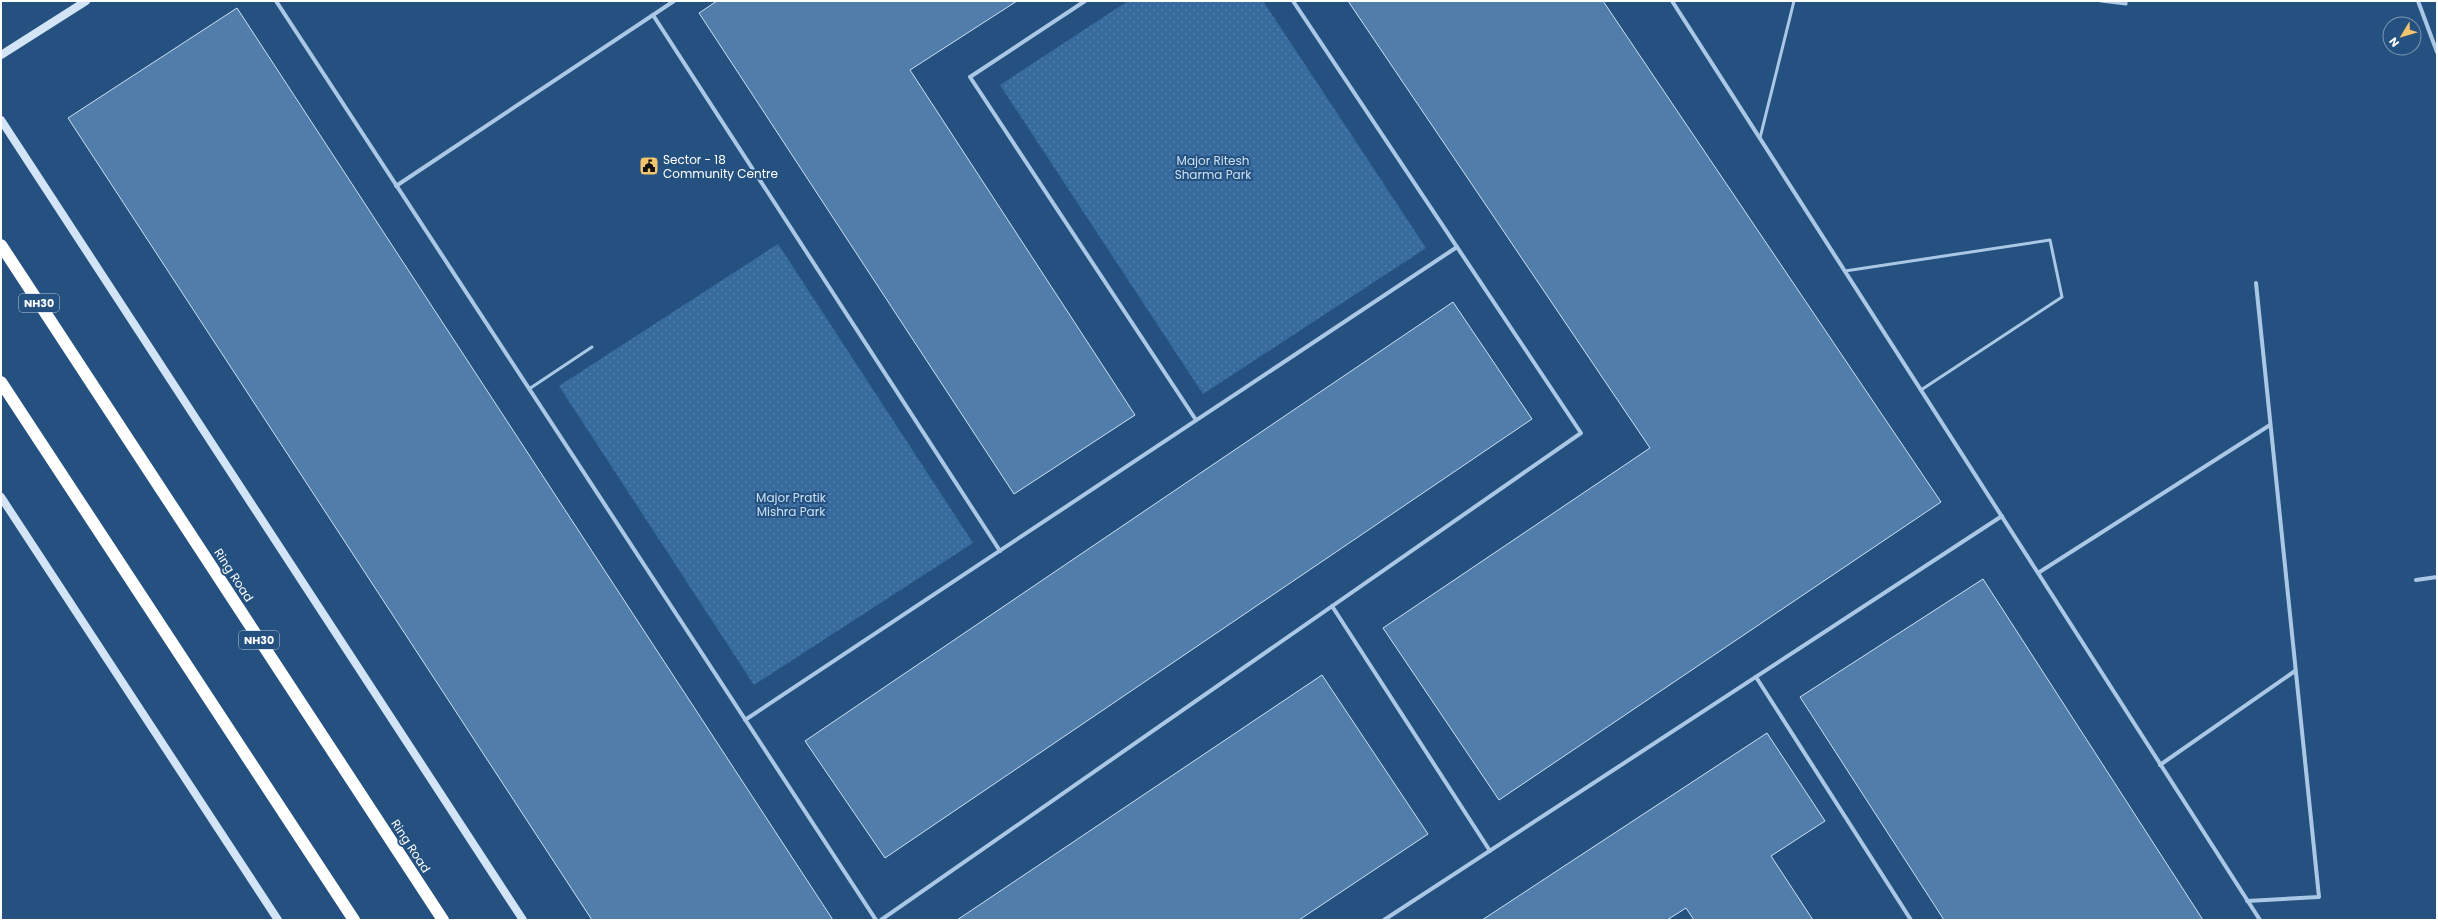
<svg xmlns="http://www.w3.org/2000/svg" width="2438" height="921" font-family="Poppins,sans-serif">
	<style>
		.park { fill: url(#park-dots) }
		.building { fill: #507daa; stroke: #cde1f5 }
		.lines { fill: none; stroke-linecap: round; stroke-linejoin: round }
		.lane { stroke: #aac8e6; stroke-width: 3 }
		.street { stroke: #aac8e6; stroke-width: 4 }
		.secondary { stroke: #d3e4f6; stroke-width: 8 }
		.highway { stroke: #fff; stroke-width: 12 }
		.labels { text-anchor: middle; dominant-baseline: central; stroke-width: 4; stroke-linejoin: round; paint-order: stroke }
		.shield { fill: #24517f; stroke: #bdcbd9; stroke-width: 1 }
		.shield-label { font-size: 11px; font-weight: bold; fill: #fff }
		.poi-label { font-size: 12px; fill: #fff; stroke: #24517f; text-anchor: start }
		.park-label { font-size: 12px; fill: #cde1f5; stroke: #24517f }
		.street-label { font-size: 12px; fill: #fff; stroke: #24517f }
	</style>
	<defs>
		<pattern id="park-dots" width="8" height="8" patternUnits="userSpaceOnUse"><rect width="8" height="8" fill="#386b9d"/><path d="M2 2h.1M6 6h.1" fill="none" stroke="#5681ac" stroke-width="1.8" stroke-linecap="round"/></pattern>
	</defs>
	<rect width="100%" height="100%" fill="#24517f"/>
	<g class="park">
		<path d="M 1128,1 L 1263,1 L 1426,248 L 1203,394 L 1000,85 Z"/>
		<path d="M 778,244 L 973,543 L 754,685 L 559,386 Z"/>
	</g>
	<g class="building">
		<path d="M 717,1 L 1017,1 L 910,70 L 1135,415 L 1014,494 L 699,13 Z"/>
		<path d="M 1348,1 L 1603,1 L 1941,502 L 1499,800 L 1383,628 L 1650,448 Z"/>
		<path d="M 237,8 L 833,920 L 592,920 L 68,118 Z"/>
		<path d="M 1453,302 L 1532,419 L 885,858 L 805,741 Z"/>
		<path d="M 1983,579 L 2203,920 L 1944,920 L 1800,697 Z"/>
		<path d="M 1322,675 L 1428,834 L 1299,920 L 957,920 Z"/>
		<path d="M 1767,733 L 1825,821 L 1771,856 L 1813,920 L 1694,920 L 1686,908 L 1667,920 L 1482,920 Z"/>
	</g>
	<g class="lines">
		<g class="lane">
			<path d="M 2101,1 L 2126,4 L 2126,1"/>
			<path d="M 1760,138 L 1794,1"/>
			<path d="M 1845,271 L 2050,240 L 2062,297 L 1921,390"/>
			<path d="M 529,389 L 592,347"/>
		</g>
		<g class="street">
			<path d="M 276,1 L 876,920"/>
			<path d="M 1085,1 L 970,77 L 1196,420"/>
			<path d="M 1672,1 L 2260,920"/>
			<path d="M 2418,1 L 2437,52"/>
			<path d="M 653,15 L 1000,551"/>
			<path d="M 396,186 L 674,1"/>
			<path d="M 2038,573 L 2270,425"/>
			<path d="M 2416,580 L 2437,577"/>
			<path d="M 1332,606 L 1490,851"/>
			<path d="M 1756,677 L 1911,920"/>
			<path d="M 745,720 L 1457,247"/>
			<path d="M 2160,765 L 2295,671"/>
			<path d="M 2247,901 L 2319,897 L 2256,283"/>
			<path d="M 881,920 L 1581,433 L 1293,1"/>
			<path d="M 1384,920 L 2002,516"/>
		</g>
		<g class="secondary">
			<path d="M 1,55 L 86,1"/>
			<path d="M 1,120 L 523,920"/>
			<path d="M 1,497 L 278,920"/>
		</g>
		<g class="highway">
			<path d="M 1,245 L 443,920"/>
			<path d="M 1,382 L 354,920"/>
		</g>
	</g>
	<defs>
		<symbol id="civic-square" viewBox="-11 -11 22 22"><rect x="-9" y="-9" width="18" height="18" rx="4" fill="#f1c46d" stroke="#24517f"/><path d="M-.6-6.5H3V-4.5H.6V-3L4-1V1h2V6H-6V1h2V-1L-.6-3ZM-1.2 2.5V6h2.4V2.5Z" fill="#111"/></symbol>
	</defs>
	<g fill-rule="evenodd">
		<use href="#civic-square" x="638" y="155" width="22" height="22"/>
	</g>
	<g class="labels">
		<g class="shield">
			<rect x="19" y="294" width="40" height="18" rx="3"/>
			<rect x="239" y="631" width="40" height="18" rx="3"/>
		</g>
		<g class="shield-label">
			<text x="39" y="303">NH30</text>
			<text x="259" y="640">NH30</text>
		</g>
		<g class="poi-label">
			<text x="663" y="159">Sector - 18<tspan x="663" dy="14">Community Centre</tspan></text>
		</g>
		<g class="park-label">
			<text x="1213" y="160">Major Ritesh<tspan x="1213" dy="14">Sharma Park</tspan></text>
			<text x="791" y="497">Major Pratik<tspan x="791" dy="14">Mishra Park</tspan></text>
		</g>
		<g class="street-label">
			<text transform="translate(234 575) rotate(57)">Ring Road</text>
			<text transform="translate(411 846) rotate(57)">Ring Road</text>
		</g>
	</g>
	<rect width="2438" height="921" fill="none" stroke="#ffffff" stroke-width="4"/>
	<g transform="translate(2402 36) rotate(232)"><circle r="19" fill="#24517f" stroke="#7c97b2"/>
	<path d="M0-3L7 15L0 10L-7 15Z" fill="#f1c46d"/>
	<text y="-6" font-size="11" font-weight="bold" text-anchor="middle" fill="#ffffff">N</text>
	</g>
</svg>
